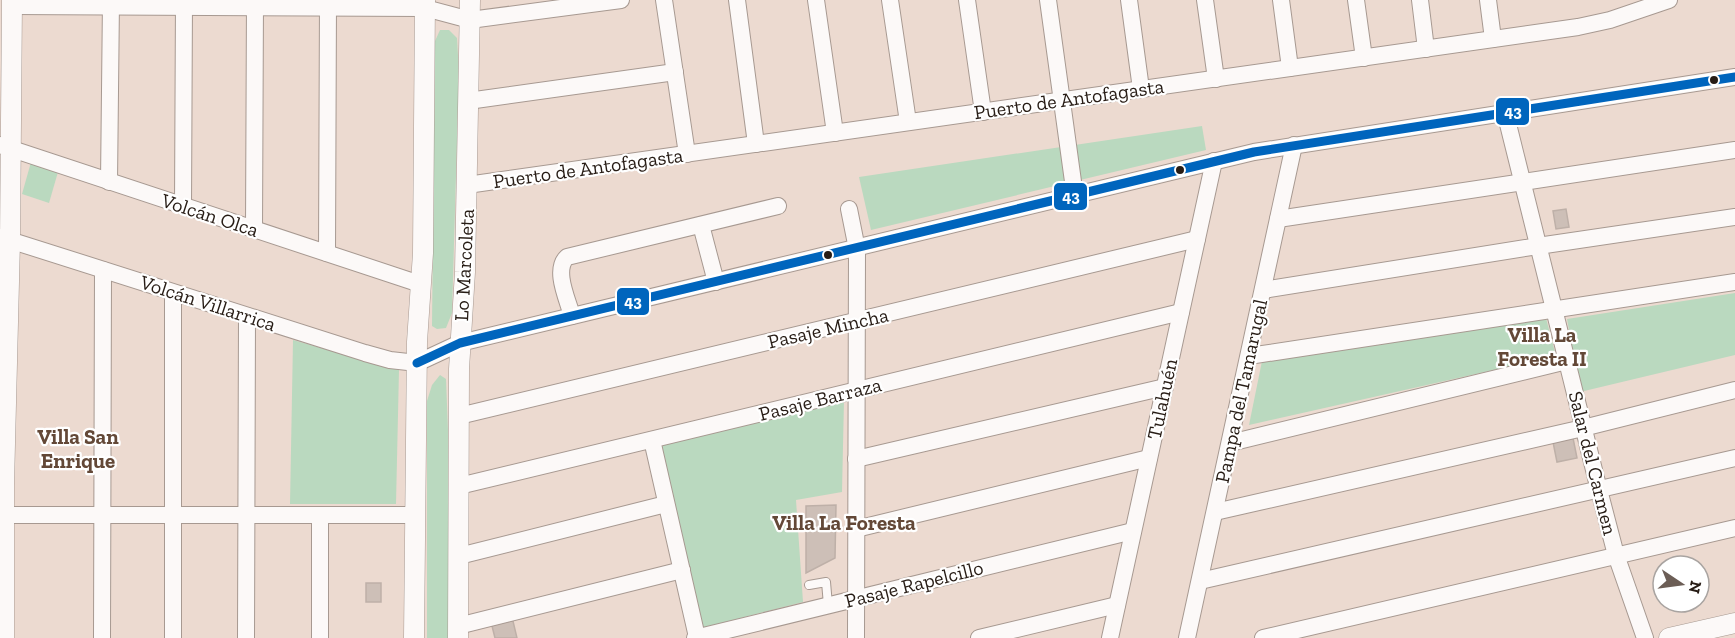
<svg xmlns="http://www.w3.org/2000/svg" width="1735" height="638" font-family="'Zilla Slab',serif">
	<style>
		.green { fill: #bad9bf }
		.building { fill: #cdbfb7; stroke: #beb0a8; stroke-width: 1.5 }
		.lines { fill: none; stroke-linecap: round; stroke-linejoin: round }
		.service-casing { stroke: #a79991; stroke-width: 10 }
		.minor-casing { stroke: #a79991; stroke-width: 18 }
		.tertiary-casing { stroke: #a79991; stroke-width: 21 }
		.service { stroke: #fcf9f8; stroke-width: 8 }
		.minor { stroke: #fcf9f8; stroke-width: 16 }
		.tertiary { stroke: #fcf9f8; stroke-width: 20 }
		.bus-1-casing { stroke: #fff; stroke-width: 14 }
		.bus-1 { stroke: #0065bd; stroke-width: 9 }
		.bus-dot { fill: #271c15; stroke: #fff; stroke-width: 2 }
		.labels { text-anchor: middle; dominant-baseline: central; stroke-width: 4.5; stroke-linejoin: round; paint-order: stroke }
		.street-label { font-size: 20px; fill: #271c15; stroke: #fff }
		.neighbourhood-label { font-size: 21px; font-weight: bold; fill: #634837; stroke: #fff }
		.line-badge { stroke: #fff; stroke-width: 2 }
		.badge-label { font-size: 16px; text-anchor: middle; font-weight: bold; fill: #fff }
	</style>
	<rect width="100%" height="100%" fill="#ecdad0"/>
	<g class="green">
		<path d="M 440,30 L 449,30 L 457,38 L 459,72 L 452,313 L 446,328 L 437,329 L 432,326 L 435,41 Z"/>
		<path d="M 1202,126 L 1206,150 L 871,230 L 859,177 Z"/>
		<path d="M 31,162 L 58,172 L 49,203 L 22,194 Z"/>
		<path d="M 1735,293 L 1735,355 L 1580,392 L 1567,319 Z"/>
		<path d="M 1546,318 L 1556,356 L 1249,425 L 1262,361 Z"/>
		<path d="M 293,340 L 399,370 L 396,504 L 290,504 Z"/>
		<path d="M 440,375 L 446,379 L 448,430 L 448,638 L 427,638 L 427,401 L 432,385 Z"/>
		<path d="M 844,400 L 842,492 L 796,500 L 803,602 L 702,628 L 660,446 Z"/>
	</g>
	<g class="building">
		<path d="M 1566,209 L 1569,227 L 1556,229 L 1553,211 Z"/>
		<path d="M 1573,438 L 1577,458 L 1557,462 L 1553,442 Z"/>
		<path d="M 836,505 L 835,558 L 806,573 L 806,506 Z"/>
		<rect x="366" y="583" width="15" height="19"/>
		<path d="M 512,617 L 517,638 L 495,638 L 491,622 Z"/>
	</g>
	<g class="lines">
		<defs>
			<path id="service" d="M 809,585 L 826,582 L 828,605"/>
			<g id="minor">
				<path d="M 664,0 L 687,154"/>
				<path d="M 737,0 L 756,144"/>
				<path d="M 816,0 L 835,133"/>
				<path d="M 890,0 L 908,122"/>
				<path d="M 967,0 L 983,112"/>
				<path d="M 1048,0 L 1075,196"/>
				<path d="M 1129,0 L 1141,89"/>
				<path d="M 1205,0 L 1216,79"/>
				<path d="M 1281,0 L 1290,68"/>
				<path d="M 1356,0 L 1364,58"/>
				<path d="M 1420,0 L 1426,49"/>
				<path d="M 1488,0 L 1493,39"/>
				<path d="M 12,6 L 425,8 L 470,20 L 621,0"/>
				<path d="M 468,101 L 675,72"/>
				<path d="M 1505,112 L 1599,490 L 1616,555 L 1645,638"/>
				<path d="M 0,145 L 420,284"/>
				<path d="M 109,182 L 111,0"/>
				<path d="M 467,185 L 1578,27 L 1610,20 L 1669,0"/>
				<path d="M 183,206 L 184,0"/>
				<path d="M 849,209 L 857,249 L 856,638"/>
				<path d="M 1278,219 L 1735,150"/>
				<path d="M 701,225 L 716,282"/>
				<path d="M 254,229 L 255,0"/>
				<path d="M 0,237 L 365,353 L 390,360 L 417,363 L 460,343 L 1254,152 L 1735,77"/>
				<path d="M 327,253 L 328,0"/>
				<path d="M 1263,290 L 1538,246 L 1735,217"/>
				<path d="M 173,293 L 173,638"/>
				<path d="M 572,316 C 568,300 553,270 567,257 L 778,206"/>
				<path d="M 1249,356 L 1735,282"/>
				<path d="M 459,416 L 1197,239"/>
				<path d="M 652,440 L 697,637"/>
				<path d="M 1230,443 L 1567,361"/>
				<path d="M 856,459 L 1165,387"/>
				<path d="M 459,486 L 1181,312"/>
				<path d="M 1215,512 L 1583,428 L 1735,390"/>
				<path d="M 4,515 L 415,515"/>
				<path d="M 856,529 L 1149,458"/>
				<path d="M 459,556 L 666,504"/>
				<path d="M 1200,581 L 1735,458"/>
				<path d="M 458,626 L 682,570"/>
				<path d="M 102,638 L 103,270"/>
				<path d="M 246,638 L 247,316"/>
				<path d="M 320,638 L 320,515"/>
				<path d="M 695,638 L 1133,531"/>
				<path d="M 979,638 L 1117,605"/>
				<path d="M 1110,638 L 1214,161"/>
				<path d="M 1187,638 L 1294,145"/>
				<path d="M 1263,638 L 1735,528"/>
			</g>
			<g id="tertiary">
				<path d="M 4,638 L 4,484 L 10,241 L 12,0"/>
				<path d="M 414,638 L 417,342 L 423,253 L 425,0"/>
				<path d="M 458,638 L 459,369 L 465,272 L 470,0"/>
				<path d="M 1669,638 L 1735,623"/>
			</g>
		</defs>
		<use href="#service" class="service-casing"/>
		<use href="#minor" class="minor-casing"/>
		<use href="#tertiary" class="tertiary-casing"/>
		<use href="#service" class="service"/>
		<use href="#minor" class="minor"/>
		<use href="#tertiary" class="tertiary"/>
		<defs>
			<path id="bus-1" d="M 417,363 L 460,343 L 1254,152 L 1735,77"/>
		</defs>
		<use href="#bus-1" class="bus-1-casing"/>
		<use href="#bus-1" class="bus-1"/>
	</g>
	<g class="bus-dot">
		<circle cx="1714" cy="80" r="5"/>
		<circle cx="1180" cy="170" r="5"/>
		<circle cx="828" cy="255" r="5"/>
	</g>
	<g class="labels">
		<g class="street-label">
			<text transform="translate(1069 99) rotate(-8)">Puerto de Antofagasta</text>
			<text transform="translate(588 168) rotate(-8)">Puerto de Antofagasta</text>
			<text transform="translate(210 215) rotate(18)">Volcán Olca</text>
			<text transform="translate(464 265) rotate(-87)">Lo Marcoleta</text>
			<text transform="translate(208 303) rotate(18)">Volcán Villarrica</text>
			<text transform="translate(828 328) rotate(-13)">Pasaje Mincha</text>
			<text transform="translate(1241 391) rotate(-78)">Pampa del Tamarugal</text>
			<text transform="translate(820 399) rotate(-14)">Pasaje Barraza</text>
			<text transform="translate(1162 399) rotate(-78)">Tulahuén</text>
			<text transform="translate(1593 463) rotate(76)">Salar del Carmen</text>
			<text transform="translate(914 584) rotate(-14)">Pasaje Rapelcillo</text>
		</g>
		<g class="neighbourhood-label">
			<text x="1542" y="334">Villa La<tspan x="1542" dy="24">Foresta II</tspan></text>
			<text x="78" y="436">Villa San<tspan x="78" dy="24">Enrique</tspan></text>
			<text x="844" y="522">Villa La Foresta</text>
		</g>
	</g>
	<g class="line-badge">
		<rect x="1495" y="97" width="35" height="29" rx="6" fill="#0065bd"/>
		<rect x="1053" y="182" width="35" height="29" rx="6" fill="#0065bd"/>
		<rect x="616" y="287" width="34" height="29" rx="6" fill="#0065bd"/>
	</g>
	<g class="badge-label">
		<text x="1513" y="117">43</text>
		<text x="1071" y="202">43</text>
		<text x="633" y="307">43</text>
	</g>
	<g transform="translate(1681 584) rotate(103)"><circle r="28" fill="#ffffff" stroke="#a9a4a1" stroke-width="1.5"/>
	<path d="M0-4.5L10 22L0 15L-10 22Z" fill="#6c5e56"/>
	<text y="-9" font-size="16" font-weight="bold" text-anchor="middle" fill="#271c15">N</text>
	</g>
</svg>
